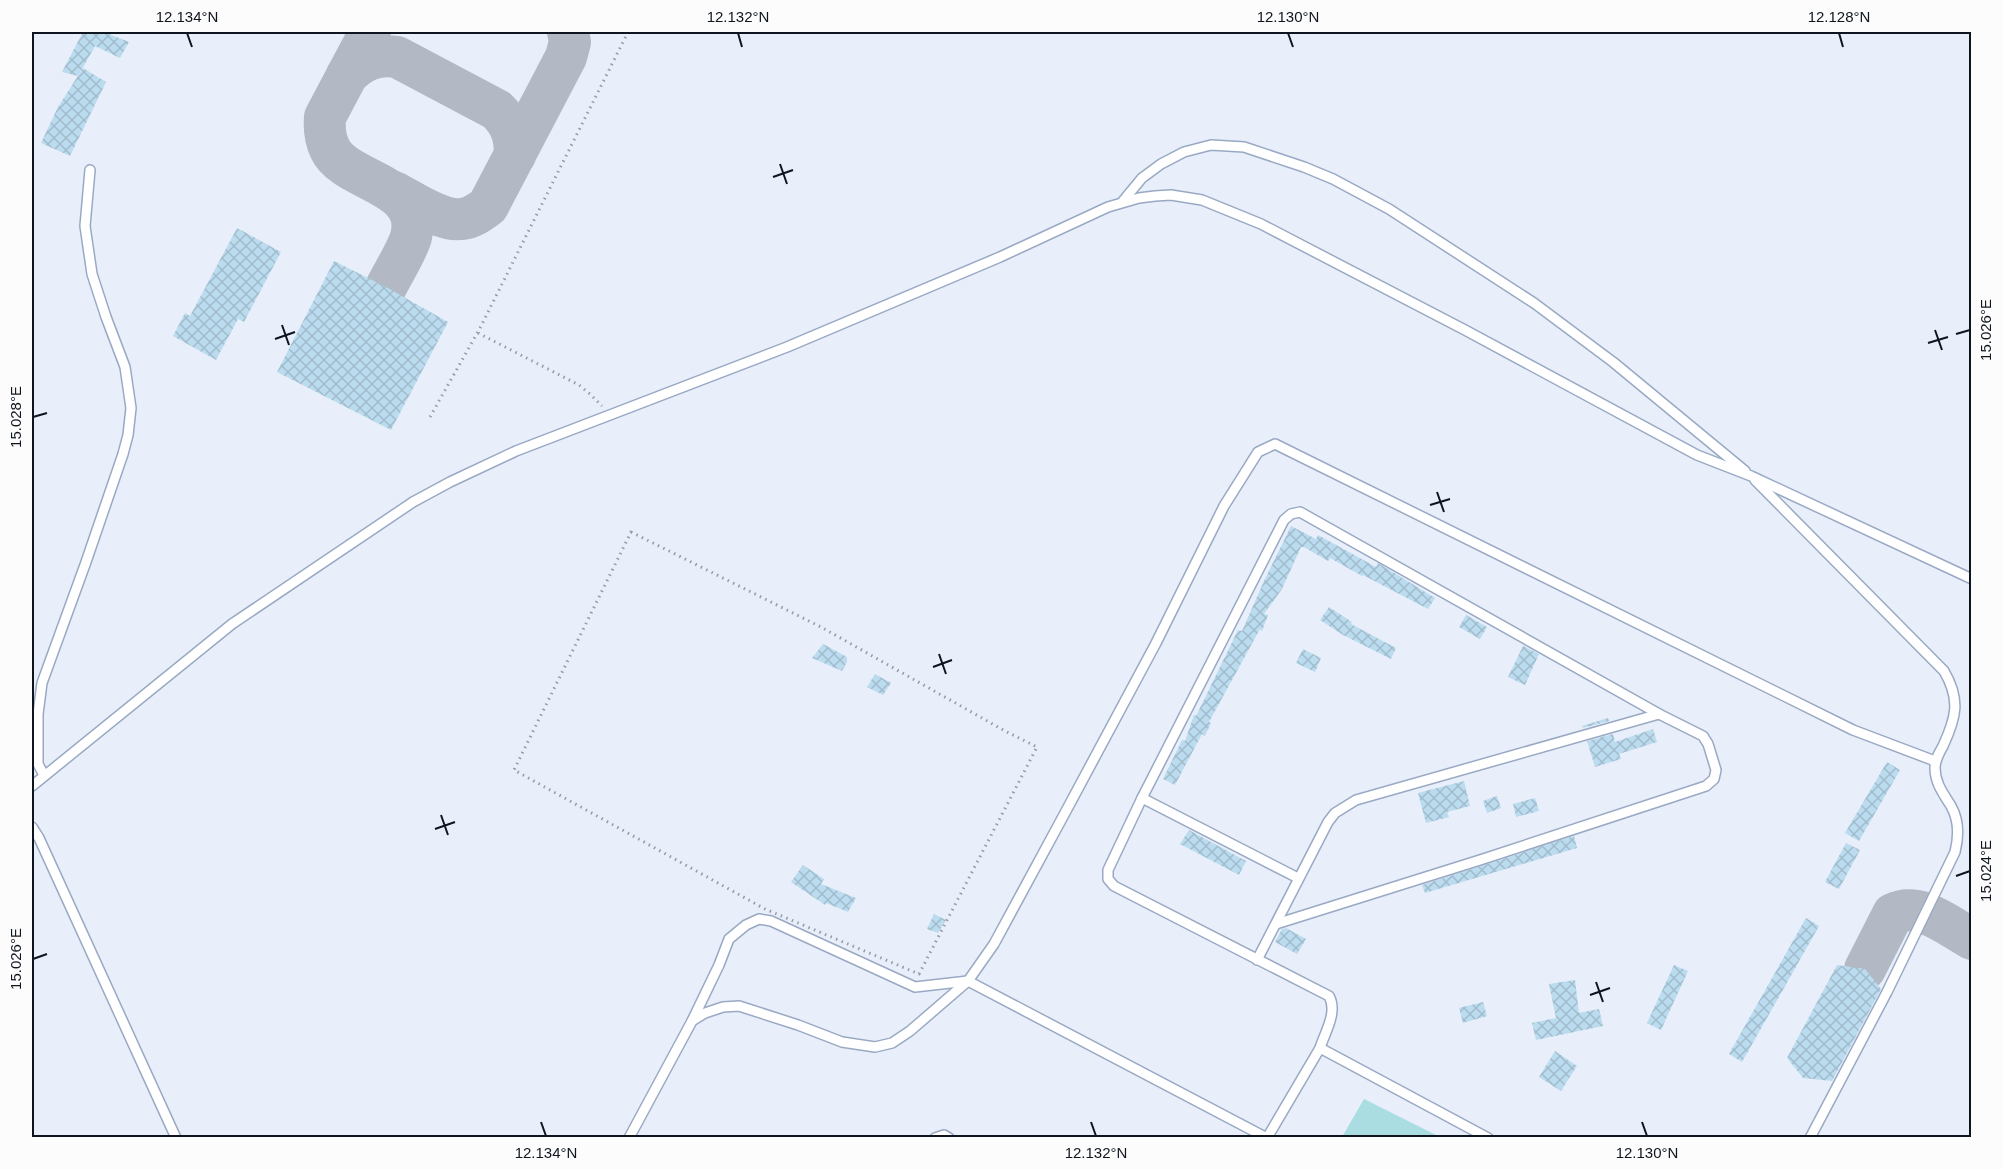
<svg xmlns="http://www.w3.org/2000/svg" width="2003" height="1169" font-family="Arial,sans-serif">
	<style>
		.water { fill: #a9dde1 }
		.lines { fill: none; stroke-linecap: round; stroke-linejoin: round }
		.taxiway { stroke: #b2b9c4; stroke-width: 42 }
		.building { fill: url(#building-cross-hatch) }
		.service-casing { stroke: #99a9c4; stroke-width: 12 }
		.path { stroke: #969ca7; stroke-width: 3; stroke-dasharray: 1.5 4.5; stroke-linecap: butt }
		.service { stroke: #fff; stroke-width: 9 }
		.ticks { fill: none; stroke: #0f151e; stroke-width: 2 }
		.neatline { fill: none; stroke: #0f151e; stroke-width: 2 }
		.ticks-label { font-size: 15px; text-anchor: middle; fill: #0f151e }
	</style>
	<defs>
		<pattern id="building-cross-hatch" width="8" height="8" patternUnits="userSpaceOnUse" patternTransform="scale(1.5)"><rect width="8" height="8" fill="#bbdcef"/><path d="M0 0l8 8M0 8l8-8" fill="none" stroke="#a0bccc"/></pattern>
	</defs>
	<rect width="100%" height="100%" fill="#e8effb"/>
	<path class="water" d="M 1364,1099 L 1440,1137 L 1342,1137 Z"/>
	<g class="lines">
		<g class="taxiway">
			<path d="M 370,32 L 325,117 C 324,129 325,139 330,149 C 346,183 424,183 411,237 C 407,251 393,273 386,287"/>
			<path d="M 347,75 C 362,60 376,54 397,57 L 497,110 C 511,124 515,136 515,155"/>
			<path d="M 394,192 C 412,201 441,222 462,219 C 472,218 480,212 488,206 L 566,57 L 570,42 L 568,32"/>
			<path d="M 1865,969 L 1893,914 C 1920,901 1948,926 1972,939"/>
		</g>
	</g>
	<g class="building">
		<path d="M 83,32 L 104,32 L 129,42 L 120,58 L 95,46 L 78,76 L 62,72 Z"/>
		<path d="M 83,68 L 106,82 L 70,156 L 41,143 L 58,107 Z"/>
		<path d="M 237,228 L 281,252 L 244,322 L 238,319 L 216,360 L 173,336 L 185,313 L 190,316 Z"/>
		<path d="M 334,261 L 386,287 L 448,322 L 391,430 L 277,372 Z"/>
		<path d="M 1291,526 L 1316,539 L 1318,535 L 1376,567 L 1378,563 L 1435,598 L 1428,609 L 1363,575 L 1362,576 L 1330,558 L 1328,561 L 1304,547 L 1301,547 L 1282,589 L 1264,614 L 1268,615 L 1262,631 L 1260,629 L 1209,722 L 1211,723 L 1205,736 L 1202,734 L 1175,785 L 1163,779 L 1182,740 L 1185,741 L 1194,715 L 1196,716 L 1238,630 L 1242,631 L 1264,581 Z"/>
		<path d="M 1329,607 L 1352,622 L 1351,624 L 1396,648 L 1391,659 L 1343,635 L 1320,620 Z"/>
		<path d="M 1466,615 L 1487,627 L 1480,639 L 1459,627 Z"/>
		<path d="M 823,644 L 847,657 L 847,662 L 842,671 L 812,658 Z"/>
		<path d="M 1523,646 L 1539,654 L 1525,685 L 1508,677 Z"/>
		<path d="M 1303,649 L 1321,658 L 1315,672 L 1296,663 Z"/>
		<path d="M 875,674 L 891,683 L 883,695 L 867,687 Z"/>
		<path d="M 1608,718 L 1609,721 L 1583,728 L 1582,726 Z"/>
		<path d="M 1653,729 L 1657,742 L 1619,754 L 1621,759 L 1595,767 L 1587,741 L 1613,734 L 1615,742 Z"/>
		<path d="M 1887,762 L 1900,770 L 1859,841 L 1845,833 Z"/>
		<path d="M 1464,781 L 1470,806 L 1447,812 L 1449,817 L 1426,823 L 1418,793 Z"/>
		<path d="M 1497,796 L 1501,808 L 1487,813 L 1483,801 Z"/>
		<path d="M 1535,798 L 1539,811 L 1516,817 L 1513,804 Z"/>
		<path d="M 1189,830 L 1246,861 L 1239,875 L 1180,844 Z"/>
		<path d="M 1574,836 L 1577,848 L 1425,893 L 1422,885 Z"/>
		<path d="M 1846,843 L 1860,850 L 1839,889 L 1825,882 Z"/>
		<path d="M 803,865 L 824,879 L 821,884 L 856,898 L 848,912 L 826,903 L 825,905 L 791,882 Z"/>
		<path d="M 934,914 L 946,920 L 938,933 L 927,929 Z"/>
		<path d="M 1806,918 L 1819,926 L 1742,1062 L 1729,1054 Z"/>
		<path d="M 1286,928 L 1306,939 L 1297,954 L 1275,942 L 1282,929 Z"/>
		<path d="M 1674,965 L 1688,971 L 1661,1030 L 1647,1023 Z"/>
		<path d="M 1837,965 L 1865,969 L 1881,989 L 1832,1081 L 1803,1078 L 1787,1058 Z"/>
		<path d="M 1575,980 L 1579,1013 L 1599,1009 L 1603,1026 L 1536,1040 L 1532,1023 L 1556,1018 L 1549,984 Z"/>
		<path d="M 1483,1002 L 1487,1016 L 1463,1023 L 1459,1008 Z"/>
		<path d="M 1555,1051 L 1577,1066 L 1561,1091 L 1539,1077 Z"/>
	</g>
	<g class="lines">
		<defs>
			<g id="service">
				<path d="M 1123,201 L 1142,178 L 1161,164 L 1184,152 L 1211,145 L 1244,147 L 1304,167 L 1333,179 L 1389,209 L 1534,303 L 1613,362 L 1745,471"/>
				<path d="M 1755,480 L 1944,671 C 1961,700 1956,718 1943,746 C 1939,753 1935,760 1935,768 C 1935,783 1943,793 1951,806 C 1959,820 1959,836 1955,852 L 1887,992 L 1810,1138"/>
				<path d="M 44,775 L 38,764 L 38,714 L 42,683 L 86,562 L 123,454 L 128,435 L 131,408 L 125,367 L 106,317 L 92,274 L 85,226 L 90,170"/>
				<path d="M 32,786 L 232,624 L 413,502 L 450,482 L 516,451 L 787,347 L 1000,257 L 1108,207 L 1139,198 L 1155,196 L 1171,195 L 1202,200 L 1261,224 L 1465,330 L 1697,455 L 1751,476 L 1972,579"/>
				<path d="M 1142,798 L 1298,878"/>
				<path d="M 32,827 L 39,838 L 176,1138"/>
				<path d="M 1276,924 L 1480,860 L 1706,786 L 1714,779 L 1716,770 L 1708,744 L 1703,736 L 1659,714 L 1300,512 L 1291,514 L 1284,520 L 1142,798 L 1108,870 L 1108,879 L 1114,886 L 1329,996 C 1338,1012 1325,1032 1320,1048"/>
				<path d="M 1257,960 L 1328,822 L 1335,813 L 1356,800 L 1659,714"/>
				<path d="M 692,1021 L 705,1013 L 723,1007 L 739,1006 L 798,1025 L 842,1042 L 875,1047 L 892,1043 L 910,1031 L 968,981 L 994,944 L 1066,811 L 1156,643 L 1224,506 L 1258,452 L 1275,444 L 1853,730 L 1935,761"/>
				<path d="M 629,1138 L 692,1021 L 719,965 L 729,939 L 746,925 L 759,919 L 771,921 L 915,987 L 968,981 L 1267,1138 L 1320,1048 L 1488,1138"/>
				<path d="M 935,1138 L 944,1135 L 949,1138"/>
			</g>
		</defs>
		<use href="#service" class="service-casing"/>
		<g class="path">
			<path d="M 478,333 L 579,385 L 590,394 L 602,406"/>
			<path d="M 430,417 L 480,328 L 628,32"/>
			<path d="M 631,532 L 821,627 L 1005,731 L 1037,747 L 919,974 L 765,909 L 514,770 Z"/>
		</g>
		<use href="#service" class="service"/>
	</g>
	<path class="ticks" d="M 187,33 L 192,47M 738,33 L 742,47M 1288,33 L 1293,47M 1839,33 L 1843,47M 780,164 L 787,184M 773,177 L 793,170M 282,325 L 289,345M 1935,330 L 1942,350M 1956,334 L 1970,330M 275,339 L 295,332M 1928,343 L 1948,337M 33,417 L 47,413M 1437,492 L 1444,512M 1430,505 L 1450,499M 939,654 L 946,674M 933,667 L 952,660M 441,815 L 448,835M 435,829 L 455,822M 1956,876 L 1970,871M 33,959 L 47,954M 1596,982 L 1603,1002M 1590,995 L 1610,988M 541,1122 L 546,1136M 1091,1122 L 1096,1136M 1642,1122 L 1647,1136"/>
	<rect width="2003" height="1169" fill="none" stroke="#fcfcfc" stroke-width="66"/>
	<rect x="33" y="33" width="1937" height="1103" class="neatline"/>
	<g class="ticks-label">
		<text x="187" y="22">12.134°N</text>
		<text x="738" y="22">12.132°N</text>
		<text x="1288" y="22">12.130°N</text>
		<text x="1839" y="22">12.128°N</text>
		<text transform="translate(1986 330) rotate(-90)" y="5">15.026°E</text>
		<text transform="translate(16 417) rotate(-90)" y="5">15.028°E</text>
		<text transform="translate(1986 871) rotate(-90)" y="5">15.024°E</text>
		<text transform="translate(16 959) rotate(-90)" y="5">15.026°E</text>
		<text x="546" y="1158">12.134°N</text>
		<text x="1096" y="1158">12.132°N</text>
		<text x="1647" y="1158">12.130°N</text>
	</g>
</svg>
